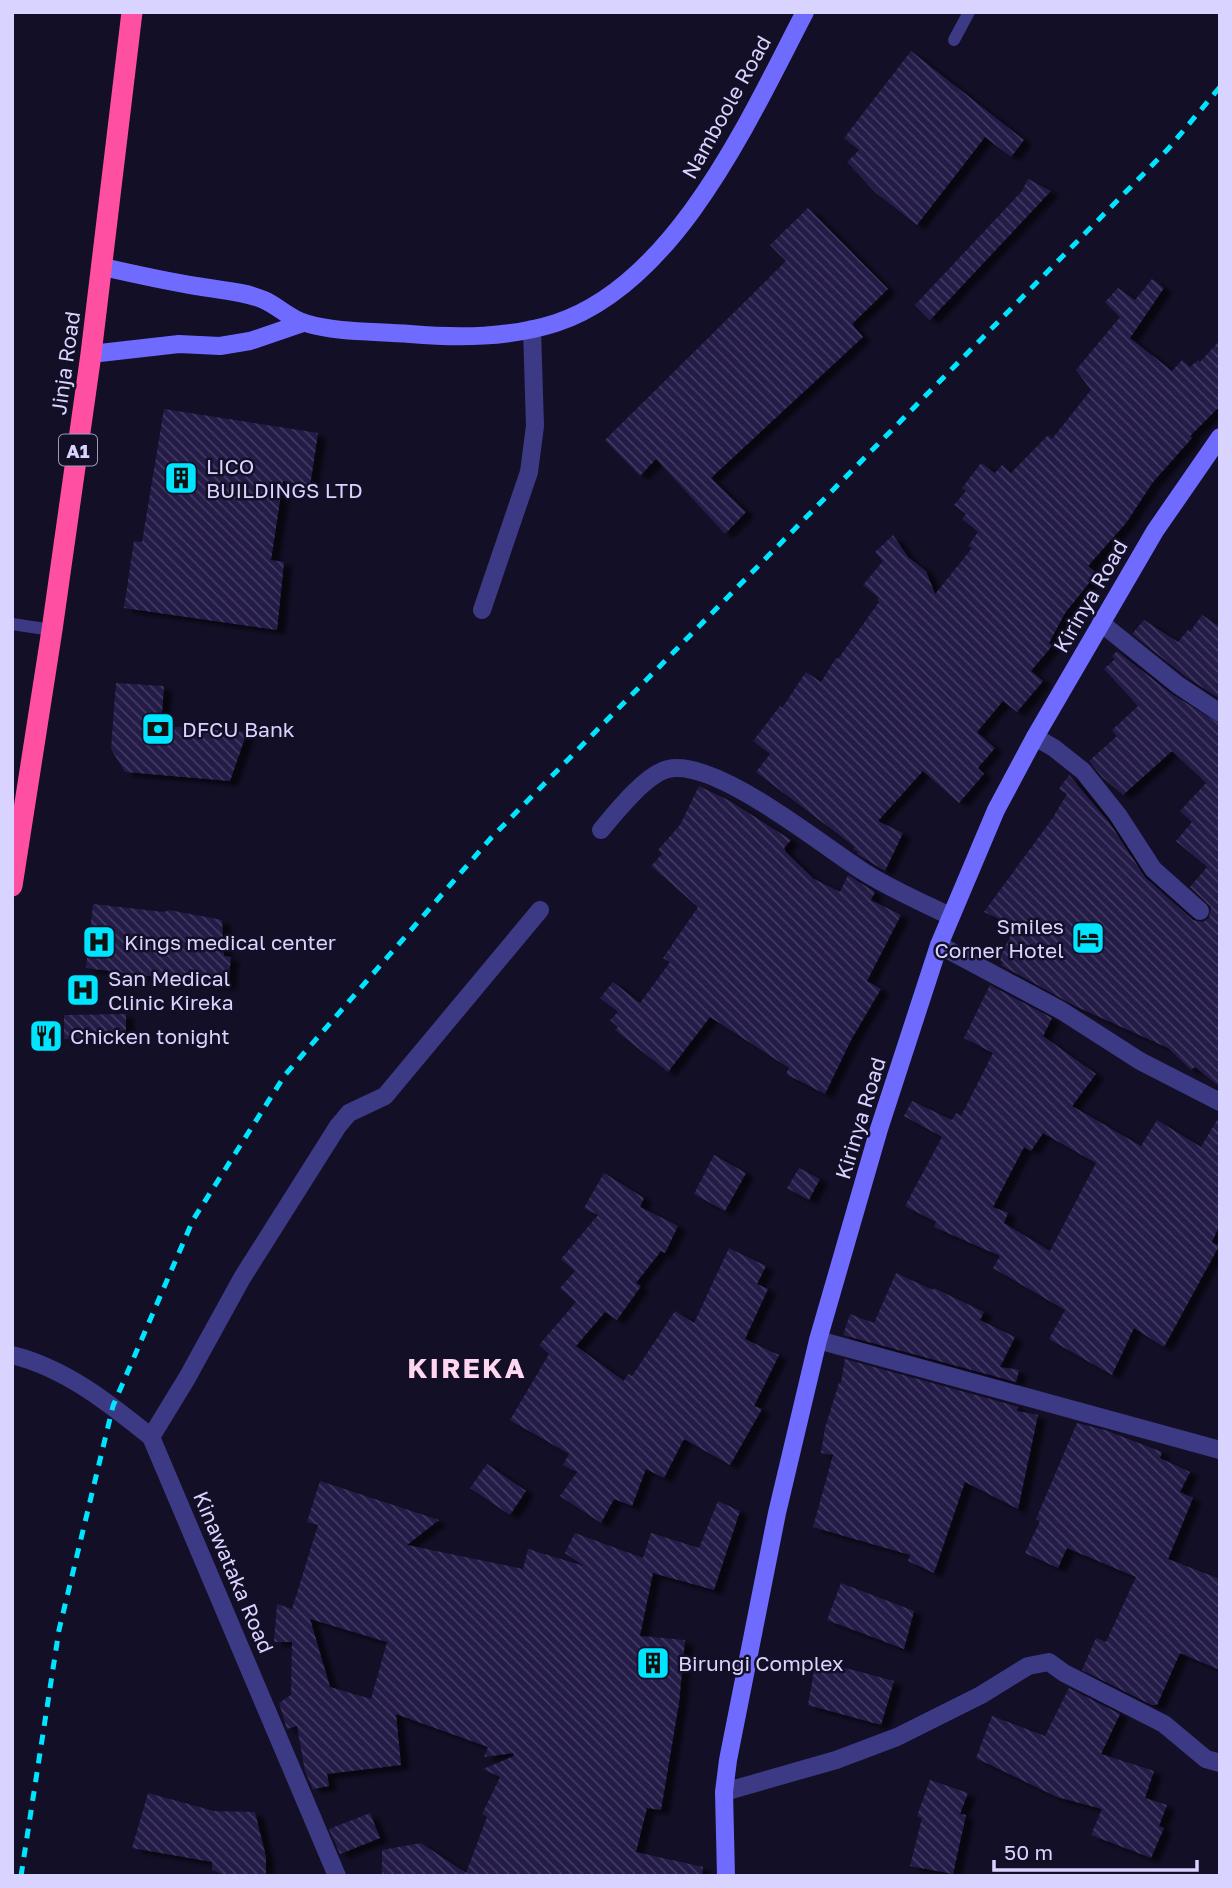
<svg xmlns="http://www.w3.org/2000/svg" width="1232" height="1888" font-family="'Golos Text',sans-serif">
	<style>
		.building { fill: url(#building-back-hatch); fill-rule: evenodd; filter: url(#shadow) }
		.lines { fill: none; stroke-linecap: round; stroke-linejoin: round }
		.lane { stroke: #3d3a85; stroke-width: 12 }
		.street { stroke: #3d3a85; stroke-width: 18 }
		.secondary { stroke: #6f6bff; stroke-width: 18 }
		.highway { stroke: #ff4fa3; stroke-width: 21 }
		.rail { stroke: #00e5ff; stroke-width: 5; stroke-dasharray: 10 9; stroke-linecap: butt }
		.labels { text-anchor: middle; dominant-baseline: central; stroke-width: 5; stroke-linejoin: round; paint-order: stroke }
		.shield { fill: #130f26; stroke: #9e99be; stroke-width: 2 }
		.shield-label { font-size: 19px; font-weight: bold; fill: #d9d4ff }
		.street-label { font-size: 21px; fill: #d9d4ff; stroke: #130f26 }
		.poi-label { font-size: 21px; fill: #d9d4ff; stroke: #130f26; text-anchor: start }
		.district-label { font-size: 28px; font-weight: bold; letter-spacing: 2px; fill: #ffd6f0; stroke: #130f26 }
	</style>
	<defs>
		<pattern id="building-back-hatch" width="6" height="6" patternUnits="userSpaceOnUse" patternTransform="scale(1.75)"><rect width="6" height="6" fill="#241b47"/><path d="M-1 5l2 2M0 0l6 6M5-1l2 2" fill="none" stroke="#433b63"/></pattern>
		<filter id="shadow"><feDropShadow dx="8" dy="4.5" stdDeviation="2" flood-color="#0009"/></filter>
	</defs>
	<rect width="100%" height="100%" fill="#130f26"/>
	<g class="building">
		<path d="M 911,51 L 1024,140 L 1011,157 L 985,137 L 917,225 L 876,193 L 847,162 L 859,150 L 844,138 Z"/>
		<path d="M 1028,179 L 1051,191 L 930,320 L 915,305 L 1022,191 Z"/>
		<path d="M 808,208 L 888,289 L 852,324 L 863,337 L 711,478 L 746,512 L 725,534 L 656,459 L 640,476 L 605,440 L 786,261 L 770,245 Z"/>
		<path d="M 1152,279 L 1164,288 L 1130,338 L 1172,371 L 1182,360 L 1190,367 L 1198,360 L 1200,362 L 1220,340 L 1220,406 L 1190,436 L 1192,438 L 1153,482 L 1126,523 L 1088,566 L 1097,573 L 1065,613 L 1049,643 L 1052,646 L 1031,671 L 1043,681 L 1017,712 L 1003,701 L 977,732 L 995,748 L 978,768 L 984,774 L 959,803 L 923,771 L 878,821 L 903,833 L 885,871 L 857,854 L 858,852 L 853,849 L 855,847 L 756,772 L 770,754 L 753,741 L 780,706 L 782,708 L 806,672 L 821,682 L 836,658 L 838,659 L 879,602 L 877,600 L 879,598 L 863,585 L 883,561 L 875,552 L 893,535 L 908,557 L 926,571 L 935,594 L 972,548 L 968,546 L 978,532 L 962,519 L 966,514 L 954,505 L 966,491 L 962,488 L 981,463 L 995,473 L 1002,465 L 1011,473 L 1048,435 L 1052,439 L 1091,390 L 1076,370 L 1120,317 L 1105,302 L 1118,288 L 1135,300 Z"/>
		<path d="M 164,409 L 318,433 L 310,486 L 283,481 L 271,560 L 284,562 L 277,630 L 124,608 L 134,541 L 142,542 Z"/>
		<path d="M 1202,615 L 1220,627 L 1220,699 L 1185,676 L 1132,634 L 1144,620 L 1178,642 L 1188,630 L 1190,632 Z"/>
		<path d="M 1117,651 L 1172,694 L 1220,724 L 1220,1087 L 1195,1067 L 1191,1070 L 1168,1048 L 1075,1006 L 1001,965 L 1003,962 L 999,960 L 1015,926 L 984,912 L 1052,819 L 1067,794 L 1059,789 L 1069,775 L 1109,822 L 1145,877 L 1193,920 L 1203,922 L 1209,918 L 1211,907 L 1190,887 L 1207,867 L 1176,841 L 1192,822 L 1180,811 L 1206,783 L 1172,751 L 1123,795 L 1102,777 L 1089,761 L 1117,736 L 1112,730 L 1138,706 L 1104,669 L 1115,659 L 1112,656 Z"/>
		<path d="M 116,683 L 164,686 L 161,726 L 247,732 L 230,781 L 125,772 L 111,749 Z"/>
		<path d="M 699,786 L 730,801 L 791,840 L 784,848 L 786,852 L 814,879 L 840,892 L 848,875 L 875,892 L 871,900 L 901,915 L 867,981 L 881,989 L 851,1040 L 825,1094 L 786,1074 L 789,1068 L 710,1017 L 668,1072 L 615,1030 L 618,1027 L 610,1020 L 618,1012 L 600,998 L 613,982 L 640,1003 L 670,962 L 663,958 L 698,907 L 651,866 L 662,854 L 658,850 L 680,825 Z"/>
		<path d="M 93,904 L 164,912 L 169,910 L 222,920 L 224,956 L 231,957 L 228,986 L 86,968 Z"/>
		<path d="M 990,985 L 1052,1018 L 1043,1036 L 1096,1074 L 1072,1106 L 1141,1146 L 1157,1120 L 1201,1147 L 1220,1115 L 1220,1224 L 1212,1242 L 1219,1246 L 1164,1347 L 1134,1328 L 1112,1375 L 1049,1339 L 1065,1310 L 993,1268 L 1000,1256 L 934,1227 L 936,1222 L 905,1206 L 942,1137 L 904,1116 L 912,1101 L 952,1120 L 956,1113 L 961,1116 L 993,1053 L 964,1038 ZM 1043,1133 L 1096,1163 L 1050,1251 L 1004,1223 L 1008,1213 L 993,1207 L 1024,1147 L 1031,1151 Z"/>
		<path d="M 126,1014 L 126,1039 L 64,1039 L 64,1015 Z"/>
		<path d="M 714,1155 L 746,1173 L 725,1211 L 694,1194 Z"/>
		<path d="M 799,1168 L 820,1179 L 809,1200 L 787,1188 Z"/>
		<path d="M 604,1173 L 644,1198 L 640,1207 L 678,1226 L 665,1253 L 661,1251 L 636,1283 L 641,1286 L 617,1320 L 605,1312 L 576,1346 L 624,1381 L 628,1374 L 632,1376 L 675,1311 L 694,1323 L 729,1248 L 766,1266 L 757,1284 L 768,1289 L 745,1339 L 779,1355 L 754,1406 L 762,1409 L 730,1465 L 684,1439 L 664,1478 L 646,1469 L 632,1506 L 614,1499 L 601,1523 L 560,1496 L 577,1472 L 563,1465 L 569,1454 L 510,1420 L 549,1354 L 539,1345 L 576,1302 L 560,1288 L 575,1271 L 561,1259 L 598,1215 L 584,1208 Z"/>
		<path d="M 896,1273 L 933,1290 L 934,1288 L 984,1312 L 980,1320 L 1015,1337 L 1000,1367 L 1019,1370 L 1016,1382 L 843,1335 L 850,1314 L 874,1323 Z"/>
		<path d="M 845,1359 L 1012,1405 L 1018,1407 L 1017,1411 L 1038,1415 L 1018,1509 L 965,1482 L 934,1573 L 908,1561 L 910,1555 L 813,1527 L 833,1455 L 821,1453 L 825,1428 L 839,1383 L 841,1383 Z"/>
		<path d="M 1077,1423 L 1105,1430 L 1162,1452 L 1160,1458 L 1190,1472 L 1180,1492 L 1193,1498 L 1168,1559 L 1220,1579 L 1220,1670 L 1180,1653 L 1157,1705 L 1152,1705 L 1082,1670 L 1096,1638 L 1106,1642 L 1136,1577 L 1067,1548 L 1058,1568 L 1025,1553 L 1040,1521 L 1036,1519 Z"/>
		<path d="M 487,1464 L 526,1491 L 510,1515 L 470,1488 Z"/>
		<path d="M 320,1481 L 439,1520 L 407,1545 L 523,1569 L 528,1549 L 584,1566 L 565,1553 L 575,1533 L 643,1558 L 651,1533 L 699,1548 L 718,1501 L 740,1511 L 714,1590 L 653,1573 L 640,1636 L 685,1640 L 679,1703 L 661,1810 L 647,1808 L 636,1852 L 703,1867 L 702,1876 L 382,1876 L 382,1850 L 421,1843 L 466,1873 L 487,1817 L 482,1814 L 500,1777 L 483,1769 L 514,1756 L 513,1753 L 484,1757 L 488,1747 L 396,1714 L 401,1765 L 327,1774 L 329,1786 L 313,1789 L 305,1771 L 297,1726 L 287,1729 L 279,1703 L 291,1695 L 292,1642 L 274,1642 L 277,1604 L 292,1609 L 318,1525 L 307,1522 ZM 310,1619 L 387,1642 L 371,1699 L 330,1687 Z"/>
		<path d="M 841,1583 L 914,1611 L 904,1649 L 827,1620 Z"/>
		<path d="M 816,1660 L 894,1681 L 881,1725 L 808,1705 Z"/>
		<path d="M 1069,1688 L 1120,1714 L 1101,1754 L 1154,1771 L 1145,1798 L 1167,1805 L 1159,1826 L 1164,1828 L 1151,1858 L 1091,1835 L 1102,1809 L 1057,1797 L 976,1758 L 992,1716 L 1045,1736 Z"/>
		<path d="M 930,1780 L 968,1793 L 960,1814 L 966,1815 L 953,1874 L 910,1866 L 922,1818 L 917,1816 Z"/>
		<path d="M 148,1793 L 214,1811 L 255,1812 L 266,1857 L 266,1876 L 227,1876 L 212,1870 L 212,1862 L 132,1848 Z"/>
		<path d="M 370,1813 L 380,1838 L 340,1854 L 329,1829 Z"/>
	</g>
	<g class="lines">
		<g class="lane">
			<path d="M 954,40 L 969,12"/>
			<path d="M 12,624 L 52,630"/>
		</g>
		<g class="street">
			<path d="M 482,610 L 529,472 L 535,426 L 532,329"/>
			<path d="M 1101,623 L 1178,685 L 1220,713"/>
			<path d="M 1035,737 L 1054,748 L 1083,771 L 1118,815 L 1153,869 L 1200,911"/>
			<path d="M 601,830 C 615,813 646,774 668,769 C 716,758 821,845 864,872 C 891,889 921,902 950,916"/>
			<path d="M 939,945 L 1062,1011 L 1140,1061 L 1220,1102"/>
			<path d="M 818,1340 L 1220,1450"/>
			<path d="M 12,1355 C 65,1368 109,1403 151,1437 L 337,1876"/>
			<path d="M 151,1437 L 187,1378 L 242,1278 L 338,1126 L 349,1113 L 385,1096 L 540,910"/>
			<path d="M 724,1792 L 836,1760 L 897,1737 L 981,1695 L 1028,1666 L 1049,1662 L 1064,1673 L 1164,1724 L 1206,1759 L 1220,1763"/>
		</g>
		<g class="secondary">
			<path d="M 103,267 C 134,274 165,281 196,286 C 218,290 244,291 264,300 C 278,306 290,319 305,323 C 338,333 376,331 410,334 C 459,338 509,338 556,323 C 677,283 750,117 805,12"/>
			<path d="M 91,354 L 179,344 L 220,346 L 250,341 L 303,323"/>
			<path d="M 726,1876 L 724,1792 L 728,1760 L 777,1513 L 818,1340 L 879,1129 L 939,945 L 996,810 L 1035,737 L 1155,531 L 1220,437"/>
		</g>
		<path class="highway" d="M 12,886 L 52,630 L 91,354 L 132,12"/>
		<path class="rail" d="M 21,1876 L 59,1630 L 113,1406 L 193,1220 L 285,1075 L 491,838 L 1168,149 L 1220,87"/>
	</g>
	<defs>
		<symbol id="building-square" viewBox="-11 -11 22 22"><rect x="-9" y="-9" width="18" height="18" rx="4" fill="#00e5ff" stroke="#130f26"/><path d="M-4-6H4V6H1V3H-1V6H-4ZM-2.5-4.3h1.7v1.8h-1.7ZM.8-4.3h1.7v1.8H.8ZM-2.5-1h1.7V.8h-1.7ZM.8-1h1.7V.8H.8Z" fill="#111"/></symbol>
		<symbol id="bank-square" viewBox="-11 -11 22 22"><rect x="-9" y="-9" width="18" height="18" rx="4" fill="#00e5ff" stroke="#130f26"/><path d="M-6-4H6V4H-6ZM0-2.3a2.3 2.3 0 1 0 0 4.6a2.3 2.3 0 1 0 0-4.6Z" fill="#111"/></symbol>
		<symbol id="hotel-square" viewBox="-11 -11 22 22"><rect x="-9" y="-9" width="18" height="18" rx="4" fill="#00e5ff" stroke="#130f26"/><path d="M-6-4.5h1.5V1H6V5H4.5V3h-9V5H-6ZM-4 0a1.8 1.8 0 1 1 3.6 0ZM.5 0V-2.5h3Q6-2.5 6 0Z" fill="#111"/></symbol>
		<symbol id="hospital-square" viewBox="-11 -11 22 22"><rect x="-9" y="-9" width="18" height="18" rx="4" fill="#00e5ff" stroke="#130f26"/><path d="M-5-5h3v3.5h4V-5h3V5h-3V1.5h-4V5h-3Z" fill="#111"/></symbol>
		<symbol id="restaurant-square" viewBox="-11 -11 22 22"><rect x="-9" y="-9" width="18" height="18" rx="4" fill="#00e5ff" stroke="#130f26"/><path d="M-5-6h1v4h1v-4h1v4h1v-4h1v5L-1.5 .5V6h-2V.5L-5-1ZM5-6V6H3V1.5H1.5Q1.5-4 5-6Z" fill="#111"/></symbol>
	</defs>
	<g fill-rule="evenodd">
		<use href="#building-square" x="162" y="459" width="38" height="38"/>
		<use href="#bank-square" x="139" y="710" width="38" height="38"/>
		<use href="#hotel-square" x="1069" y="919" width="38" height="38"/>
		<use href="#hospital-square" x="80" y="923" width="38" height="38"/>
		<use href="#hospital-square" x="64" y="971" width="38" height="38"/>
		<use href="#restaurant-square" x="27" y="1017" width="38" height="38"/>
		<use href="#building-square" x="634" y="1644" width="38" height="38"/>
	</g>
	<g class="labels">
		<rect class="shield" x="59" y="434.5" width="38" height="31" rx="5"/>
		<g class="shield-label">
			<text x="78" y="450">A1</text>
		</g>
		<g class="street-label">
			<text transform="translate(726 107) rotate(-61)">Namboole Road</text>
			<text transform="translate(65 363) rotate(-82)">Jinja Road</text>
			<text transform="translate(1090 596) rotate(-60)">Kirinya Road</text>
			<text transform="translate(860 1118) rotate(-73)">Kirinya Road</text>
			<text transform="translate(234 1572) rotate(67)">Kinawataka Road</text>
		</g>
		<g class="poi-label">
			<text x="206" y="466">LICO<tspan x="206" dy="24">BUILDINGS LTD</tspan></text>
			<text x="182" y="729">DFCU Bank</text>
			<text x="1064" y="926" text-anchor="end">Smiles<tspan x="1064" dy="24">Corner Hotel</tspan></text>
			<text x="124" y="942">Kings medical center</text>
			<text x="108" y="978">San Medical<tspan x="108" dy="24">Clinic Kireka</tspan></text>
			<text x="70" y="1036">Chicken tonight</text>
			<text x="678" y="1663">Birungi Complex</text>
		</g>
		<g class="district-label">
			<text x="467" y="1367">KIREKA</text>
		</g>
	</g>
	<rect width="1232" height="1888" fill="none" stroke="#d9d4ff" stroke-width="28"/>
	<path d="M994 1860v10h203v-10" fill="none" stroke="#d9d4ff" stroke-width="3.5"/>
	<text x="1004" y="1860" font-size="21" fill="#d9d4ff" stroke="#130f26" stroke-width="5" paint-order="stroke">50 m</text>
</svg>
